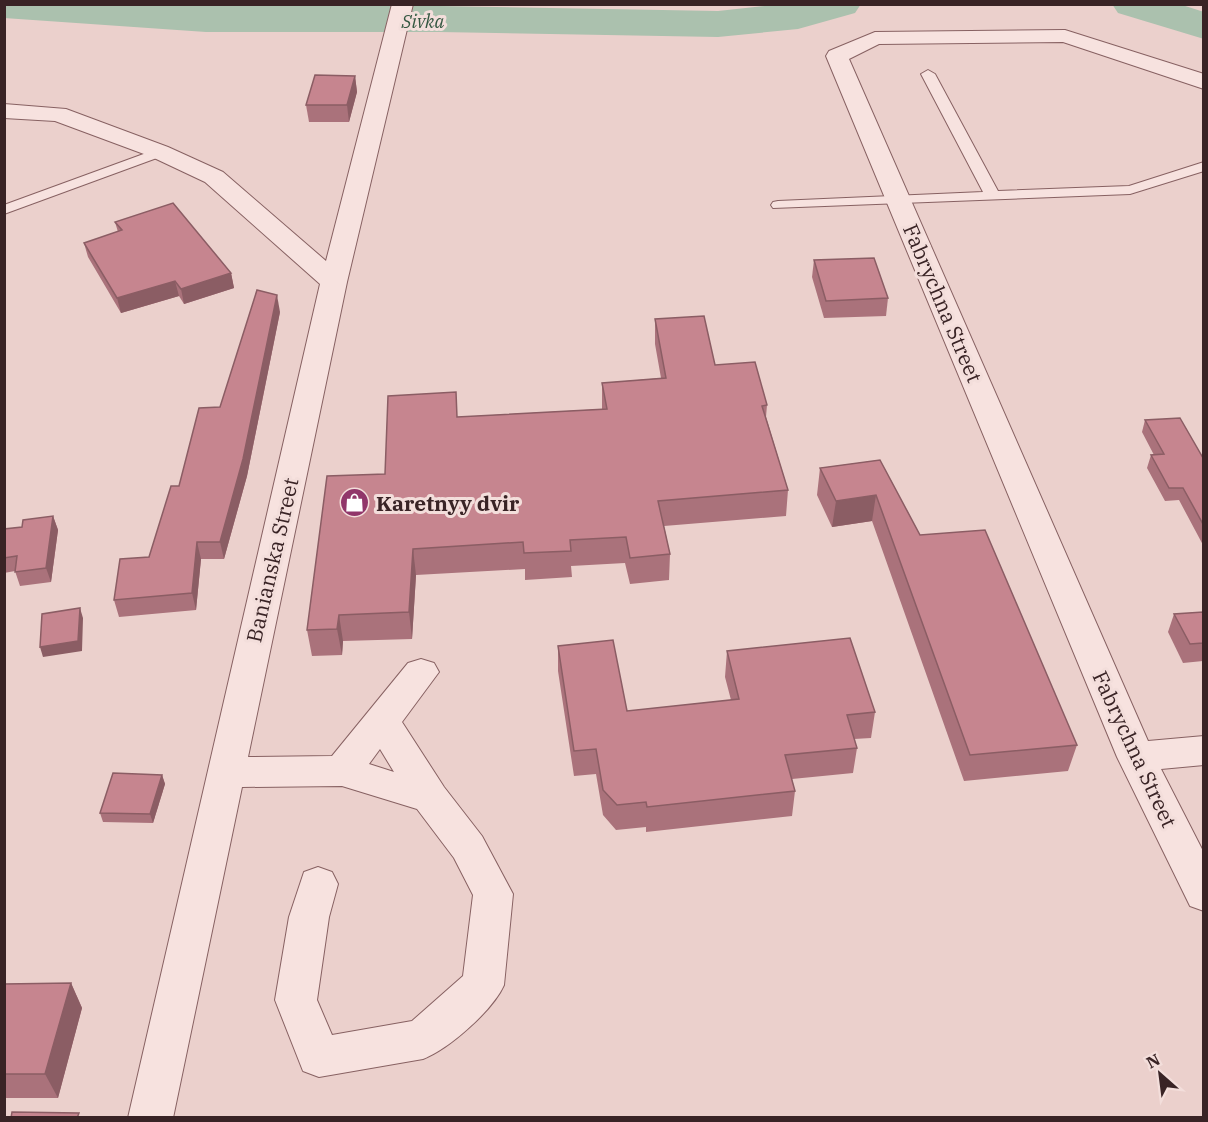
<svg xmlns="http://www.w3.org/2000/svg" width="1208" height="1122" font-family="'IBM Plex Serif',serif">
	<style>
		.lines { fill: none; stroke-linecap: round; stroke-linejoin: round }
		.river { fill: #abc1ae; fill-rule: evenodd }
		.service-casing { stroke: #876162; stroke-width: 2 }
		.minor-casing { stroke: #876162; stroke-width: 2 }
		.service { fill: #f7e2df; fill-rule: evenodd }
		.minor { fill: #f7e2df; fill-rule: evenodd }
		.wall { fill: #aa727b }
		.shaded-wall { fill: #8b5d64 }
		.building { fill: #c6858f; stroke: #8b5d64; stroke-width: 1.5 }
		.labels { text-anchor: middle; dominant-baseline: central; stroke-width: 6; stroke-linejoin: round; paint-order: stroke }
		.far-water-label { font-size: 18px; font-style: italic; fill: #345741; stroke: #f3dedb }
		.street-label { font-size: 21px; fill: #392325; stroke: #f3dedb }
		.poi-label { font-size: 21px; font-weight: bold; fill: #392325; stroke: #f3dedb; text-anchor: start }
	</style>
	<rect width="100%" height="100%" fill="#ebd0cc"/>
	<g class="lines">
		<g class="river">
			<path d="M 4,4 L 439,6 L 718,11 L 784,4 L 861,4 L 855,13 L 798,29 L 718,37 L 439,32 L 206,32 L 4,18 Z"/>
			<path d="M 1112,4 L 1179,4 L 1204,12 L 1204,39 L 1118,13 Z"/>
		</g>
		<defs>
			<g id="service">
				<path d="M 928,70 L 935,74 L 998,191 L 1129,186 L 1204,162 L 1204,171 L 1130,194 L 773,208 L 771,205 L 773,202 L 778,201 L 983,192 L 921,74 Z"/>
				<path d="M 160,148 L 165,149 L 165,155 L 4,214 L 4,205 Z"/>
			</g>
			<g id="minor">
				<path d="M 392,4 L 413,4 L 347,282 L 248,757 L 332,756 L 408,663 L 421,659 L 434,663 L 439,672 L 402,722 L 444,787 L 482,836 L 513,894 L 504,985 C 493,1010 449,1049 423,1059 L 319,1077 L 303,1071 L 275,1000 L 289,917 L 304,872 L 318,867 L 332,872 L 338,884 L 329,917 L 317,1000 L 332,1035 L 412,1021 L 463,976 L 473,895 L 454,858 L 417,809 L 342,786 L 242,787 L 173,1118 L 128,1118 L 320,284 L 205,182 L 152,157 L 55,121 L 4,118 L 4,104 L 66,109 L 168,147 L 223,172 L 326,261 ZM 380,749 L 394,772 L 369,764 Z"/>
				<path d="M 1065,30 L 1204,74 L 1204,89 L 1063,42 L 879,44 L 849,59 L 1148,741 L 1204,736 L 1204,765 L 1161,769 L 1204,853 L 1204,911 L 1190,906 L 1117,757 L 826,56 L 829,51 L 875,32 Z"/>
			</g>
		</defs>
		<use href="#service" class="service-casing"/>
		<use href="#minor" class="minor-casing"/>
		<use href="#service" class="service"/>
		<use href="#minor" class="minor"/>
	</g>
	<g class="wall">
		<path d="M 355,76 L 357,92 L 349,122 L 309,122 L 306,105 Z"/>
		<path d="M 115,222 L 231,273 L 234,288 L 184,304 L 179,296 L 121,313 L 88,257 L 84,243 L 118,232 Z"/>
		<path d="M 814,260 L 888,298 L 886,316 L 824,318 L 812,277 Z"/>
		<path d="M 280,312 L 247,476 L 224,559 L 201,559 L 196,610 L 119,617 L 114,600 L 149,557 L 179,486 L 220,407 Z"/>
		<path d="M 655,319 L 767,405 L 766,417 L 788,490 L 786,516 L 664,526 L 670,554 L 669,580 L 630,584 L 625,563 L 571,566 L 572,577 L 525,580 L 525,569 L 416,575 L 412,639 L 343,641 L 342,655 L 312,656 L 307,630 L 458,417 L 602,409 L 602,383 L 661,378 L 655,344 Z"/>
		<path d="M 1145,420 L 1203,458 L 1203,545 L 1179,500 L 1165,501 L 1147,468 L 1151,455 L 1154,455 L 1142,432 Z"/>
		<path d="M 880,460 L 920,535 L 1077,745 L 1068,771 L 964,781 L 872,521 L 832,527 L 817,495 L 820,468 Z"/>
		<path d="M 53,516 L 58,530 L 51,582 L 20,586 L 15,571 L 4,573 L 4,529 L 22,527 Z"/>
		<path d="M 1203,612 L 1203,661 L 1183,663 L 1168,632 L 1174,614 Z"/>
		<path d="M 558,646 L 627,711 L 731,700 L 725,677 L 727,651 L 875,712 L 871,738 L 854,739 L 857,748 L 853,773 L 792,779 L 795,791 L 792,816 L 646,832 L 646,827 L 616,830 L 603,815 L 596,774 L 574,776 L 558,671 Z"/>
		<path d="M 162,775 L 165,784 L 153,823 L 103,822 L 100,813 Z"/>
		<path d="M 71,983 L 82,1008 L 58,1098 L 4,1098 L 4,984 Z"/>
	</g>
	<g class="shaded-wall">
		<path d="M 355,76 L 357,92 L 349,122 L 347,105 Z"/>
		<path d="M 231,273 L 234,288 L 184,304 L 181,289 Z"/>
		<path d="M 175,281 L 179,296 L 121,313 L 117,298 Z"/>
		<path d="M 277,295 L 280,312 L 247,476 L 224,559 L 220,542 Z"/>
		<path d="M 876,495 L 872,521 L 832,527 L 836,501 Z"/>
		<path d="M 53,516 L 58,530 L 51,582 L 46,568 Z"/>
		<path d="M 197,542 L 201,559 L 196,610 L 192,593 Z"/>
		<path d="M 413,549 L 416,575 L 412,639 L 409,612 Z"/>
		<path d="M 80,608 L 83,618 L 82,651 L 43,657 L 40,647 Z"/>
		<path d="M 339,615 L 343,641 L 342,655 L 337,629 Z"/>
		<path d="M 162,775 L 165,784 L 153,823 L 150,814 Z"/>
		<path d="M 71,983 L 82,1008 L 58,1098 L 45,1074 Z"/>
	</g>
	<g class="building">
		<path d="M 315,75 L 355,76 L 347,105 L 306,105 Z"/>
		<path d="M 173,203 L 231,273 L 181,289 L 175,281 L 117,298 L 84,243 L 122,230 L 115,222 Z"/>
		<path d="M 874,258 L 888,298 L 826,301 L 814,260 Z"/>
		<path d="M 257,290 L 277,295 L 243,459 L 220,542 L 197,542 L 192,593 L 114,600 L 120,559 L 149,557 L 171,486 L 179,486 L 199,408 L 220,407 Z"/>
		<path d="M 704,316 L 715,365 L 755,362 L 767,405 L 762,406 L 788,490 L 658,501 L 670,554 L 630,558 L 626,537 L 570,540 L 571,551 L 524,553 L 523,542 L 413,549 L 409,612 L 339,615 L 337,629 L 307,630 L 327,476 L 385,474 L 388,396 L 456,392 L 457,417 L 607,409 L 602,383 L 666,378 L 655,319 Z"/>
		<path d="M 1180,418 L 1203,458 L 1203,524 L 1183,488 L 1169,488 L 1151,455 L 1164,454 L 1145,420 Z"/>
		<path d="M 880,460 L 920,535 L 985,530 L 1077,745 L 970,755 L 876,495 L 836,501 L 820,468 Z"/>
		<path d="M 53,516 L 46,568 L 15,572 L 17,556 L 4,558 L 4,529 L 22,527 L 23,520 Z"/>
		<path d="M 80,608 L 78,641 L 40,647 L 42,614 Z"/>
		<path d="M 1203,612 L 1203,643 L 1190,644 L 1174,614 Z"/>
		<path d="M 850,638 L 875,712 L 847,715 L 857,748 L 785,755 L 795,791 L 647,807 L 646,802 L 617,805 L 603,790 L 596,749 L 574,751 L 558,646 L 613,640 L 627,711 L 739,699 L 727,651 Z"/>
		<path d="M 113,773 L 162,775 L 150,814 L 100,813 Z"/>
		<path d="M 71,983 L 45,1074 L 4,1074 L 4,984 Z"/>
		<path d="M 12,1112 L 79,1113 L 77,1118 L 11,1118 Z"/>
	</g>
	<defs>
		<symbol id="shop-disc" viewBox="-11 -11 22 22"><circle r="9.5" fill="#91366a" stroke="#f3dedb"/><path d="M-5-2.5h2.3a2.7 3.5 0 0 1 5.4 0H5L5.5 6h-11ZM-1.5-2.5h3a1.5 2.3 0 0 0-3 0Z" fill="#fff"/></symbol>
	</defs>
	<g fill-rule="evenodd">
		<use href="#shop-disc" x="338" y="486" width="33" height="33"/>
	</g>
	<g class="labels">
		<g class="far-water-label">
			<text x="423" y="21">Sivka</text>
		</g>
		<g class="street-label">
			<text transform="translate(943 303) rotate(67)">Fabrychna Street</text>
			<text transform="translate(272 560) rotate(-77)">Banianska Street</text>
			<text transform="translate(1135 749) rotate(65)">Fabrychna Street</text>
		</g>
		<g class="poi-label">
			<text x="376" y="503">Karetnyy dvir</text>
		</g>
	</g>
	<rect width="1208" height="1122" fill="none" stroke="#392325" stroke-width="12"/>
	<g transform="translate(1160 1074) rotate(332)" stroke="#f3dedb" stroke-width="4.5" paint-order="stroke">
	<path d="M0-4.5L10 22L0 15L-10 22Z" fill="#392325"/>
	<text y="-9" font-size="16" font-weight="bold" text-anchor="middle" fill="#392325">N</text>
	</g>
</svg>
